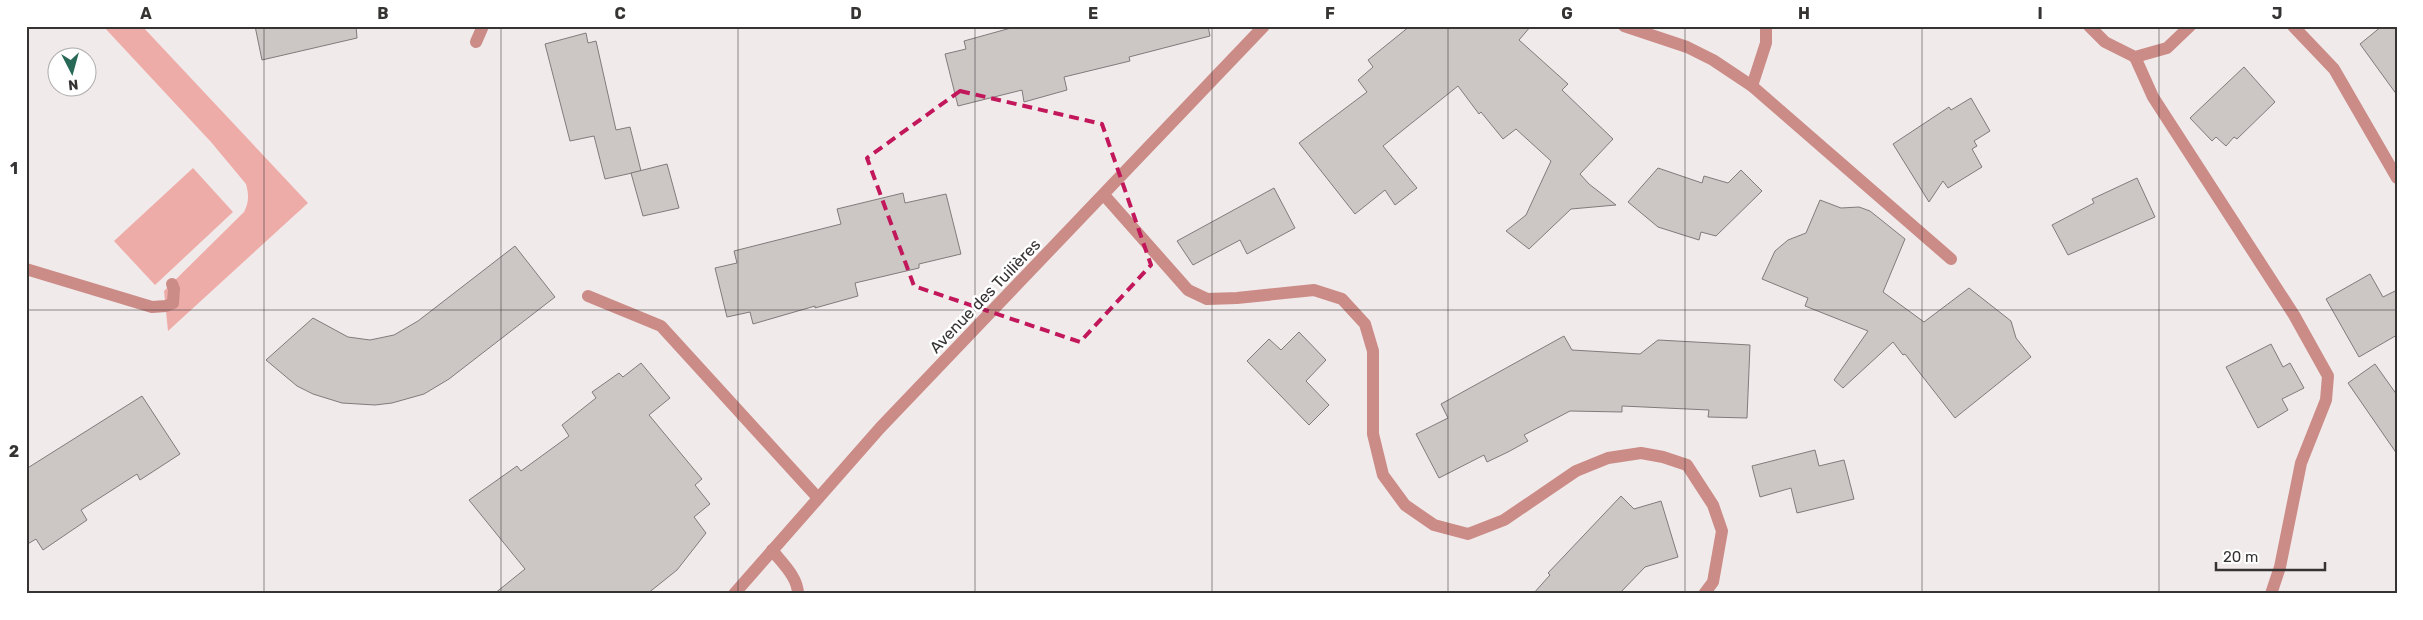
<svg xmlns="http://www.w3.org/2000/svg" width="2423" height="620" font-family="Rubik,sans-serif">
	<style>
		.green { fill: #eeaca8 }
		.building { fill: #ccc6c5; stroke: #817b7b }
		.lines { fill: none; stroke-linecap: round; stroke-linejoin: round }
		.minor { stroke: #cb8b87; stroke-width: 12 }
		.marked { fill: none; stroke: #c2185b; stroke-width: 4; stroke-dasharray: 10 6; stroke-linejoin: round }
		.grid { fill: none; stroke: #363333; stroke-width: 1; stroke-opacity: 0.55 }
		.labels { text-anchor: middle; dominant-baseline: central; stroke-width: 5; stroke-linejoin: round; paint-order: stroke }
		.street-label { font-size: 16px; fill: #363333; stroke: #fff }
		.neatline { fill: none; stroke: #363333; stroke-width: 2 }
		.grid-label { font-size: 16px; text-anchor: middle; font-weight: bold; fill: #363333 }
	</style>
	<rect width="100%" height="100%" fill="#f1eaea"/>
	<g class="green">
		<path d="M 103,26 L 142,26 L 308,203 L 168,331 L 164,291 L 244,212 C 249,202 249,195 246,184 L 211,142 Z"/>
		<path d="M 193,168 L 233,212 L 155,285 L 114,241 Z"/>
	</g>
	<g class="building">
		<path d="M 255,26 L 356,26 L 357,38 L 262,60 Z"/>
		<path d="M 1018,26 L 1208,26 L 1210,36 L 1129,57 L 1130,61 L 1064,77 L 1067,90 L 1024,102 L 1022,90 L 958,106 L 945,54 L 966,49 L 964,41 Z"/>
		<path d="M 1410,26 L 1531,26 L 1519,40 L 1568,84 L 1562,90 L 1613,139 L 1580,174 L 1589,184 L 1616,205 L 1571,209 L 1529,249 L 1506,231 L 1526,215 L 1551,161 L 1516,129 L 1503,139 L 1481,112 L 1479,114 L 1458,86 L 1383,146 L 1417,188 L 1395,205 L 1385,190 L 1355,214 L 1299,143 L 1367,92 L 1358,80 L 1373,67 L 1368,60 Z"/>
		<path d="M 2382,26 L 2397,26 L 2397,95 L 2360,44 Z"/>
		<path d="M 586,33 L 588,43 L 596,41 L 616,130 L 630,127 L 641,171 L 605,179 L 594,136 L 570,141 L 545,44 Z"/>
		<path d="M 2244,67 L 2275,102 L 2237,139 L 2234,137 L 2226,146 L 2216,137 L 2212,141 L 2190,118 Z"/>
		<path d="M 1971,98 L 1990,131 L 1974,141 L 1977,146 L 1972,149 L 1982,167 L 1948,188 L 1943,181 L 1929,202 L 1893,144 L 1949,107 L 1951,110 Z"/>
		<path d="M 667,164 L 679,208 L 643,216 L 631,173 Z"/>
		<path d="M 1658,168 L 1702,183 L 1704,176 L 1728,183 L 1741,170 L 1762,191 L 1716,236 L 1701,232 L 1699,240 L 1658,227 L 1628,202 Z"/>
		<path d="M 2137,178 L 2155,217 L 2068,255 L 2052,225 L 2094,203 L 2092,199 Z"/>
		<path d="M 1274,188 L 1295,228 L 1247,254 L 1240,240 L 1193,265 L 1177,241 Z"/>
		<path d="M 903,193 L 905,203 L 946,194 L 961,254 L 919,264 L 919,268 L 855,283 L 858,296 L 815,308 L 815,306 L 753,324 L 750,312 L 727,317 L 715,268 L 737,263 L 734,251 L 841,224 L 837,209 Z"/>
		<path d="M 1820,200 L 1841,208 L 1859,207 L 1870,211 L 1905,239 L 1883,292 L 1924,322 L 1969,288 L 2011,321 L 2016,338 L 2031,357 L 1955,418 L 1905,354 L 1903,355 L 1893,342 L 1843,388 L 1834,380 L 1868,331 L 1805,306 L 1808,298 L 1762,279 L 1775,251 L 1788,240 L 1806,233 Z"/>
		<path d="M 515,246 L 555,297 L 449,379 L 424,394 L 392,403 L 375,405 L 342,403 L 313,394 L 297,386 L 266,360 L 313,318 L 348,337 L 370,340 L 394,335 L 418,321 Z"/>
		<path d="M 2370,274 L 2383,297 L 2397,290 L 2397,335 L 2359,357 L 2326,299 Z"/>
		<path d="M 1299,332 L 1326,360 L 1306,381 L 1329,405 L 1309,425 L 1247,361 L 1269,339 L 1281,350 Z"/>
		<path d="M 1564,336 L 1572,350 L 1640,354 L 1658,340 L 1750,345 L 1747,418 L 1708,417 L 1709,410 L 1622,406 L 1622,412 L 1570,411 L 1524,435 L 1528,441 L 1508,452 L 1487,462 L 1484,455 L 1439,478 L 1416,434 L 1448,418 L 1441,404 Z"/>
		<path d="M 2271,344 L 2283,367 L 2290,363 L 2304,388 L 2282,399 L 2288,410 L 2258,428 L 2226,367 Z"/>
		<path d="M 641,363 L 670,398 L 649,415 L 702,479 L 695,485 L 710,504 L 694,517 L 706,533 L 677,570 L 647,594 L 494,594 L 525,569 L 469,500 L 517,466 L 521,471 L 569,436 L 562,425 L 596,398 L 592,392 L 619,373 L 623,377 Z"/>
		<path d="M 2375,364 L 2397,395 L 2397,454 L 2348,383 Z"/>
		<path d="M 142,396 L 180,454 L 140,480 L 137,474 L 81,510 L 87,520 L 43,550 L 36,539 L 26,545 L 26,469 Z"/>
		<path d="M 1815,450 L 1819,466 L 1844,460 L 1854,499 L 1797,513 L 1791,488 L 1760,497 L 1752,466 Z"/>
		<path d="M 1621,496 L 1634,509 L 1661,501 L 1678,557 L 1645,567 L 1619,594 L 1533,594 L 1550,575 L 1548,573 Z"/>
	</g>
	<g class="lines">
		<g class="minor">
			<path d="M 1624,26 L 1687,47 L 1713,60 L 1752,86 L 1951,259"/>
			<path d="M 2089,26 L 2105,42 L 2135,57 L 2167,48 L 2190,26"/>
			<path d="M 2293,26 L 2334,69 L 2397,178"/>
			<path d="M 476,42 L 483,26"/>
			<path d="M 2135,57 L 2153,97 L 2294,315 L 2328,376 L 2326,400 L 2301,463 L 2280,567 L 2271,594"/>
			<path d="M 1752,86 L 1766,43 L 1766,26"/>
			<path d="M 1104,195 L 1188,290 L 1207,299 L 1237,298 L 1314,290 L 1342,299 L 1365,324 L 1373,351 L 1373,434 L 1383,475 L 1405,505 L 1434,525 L 1468,534 L 1504,520 L 1576,471 L 1608,458 L 1641,453 L 1663,457 L 1687,465 L 1713,505 L 1722,531 L 1713,582 L 1704,594"/>
			<path d="M 26,269 L 152,307 L 166,306 L 173,303 L 174,289 L 172,284"/>
			<path d="M 588,296 L 661,326 L 818,498"/>
			<path d="M 772,550 C 782,563 798,577 798,594"/>
			<path d="M 734,594 L 880,428 L 1264,26"/>
		</g>
	</g>
	<path class="marked" d="M 960,91 L 1102,124 L 1151,265 L 1080,342 L 914,286 L 867,158 Z"/>
	<path class="grid" d="M 264,26 L 264,594M 501,26 L 501,594M 738,26 L 738,594M 975,26 L 975,594M 1212,26 L 1212,594M 1448,26 L 1448,594M 1685,26 L 1685,594M 1922,26 L 1922,594M 2159,26 L 2159,594M 26,310 L 2397,310"/>
	<g class="labels">
		<g class="street-label">
			<text transform="translate(985 296) rotate(-46)">Avenue des Tuilières</text>
		</g>
	</g>
	<rect width="2423" height="620" fill="none" stroke="#ffffff" stroke-width="55"/>
	<g transform="translate(72 72) rotate(174)"><circle r="24" fill="#ffffff" stroke="#afadad"/>
	<path d="M0-4L9 19L0 12L-9 19Z" fill="#276857"/>
	<text y="-8" font-size="14" font-weight="bold" text-anchor="middle" fill="#363333">N</text>
	</g>
	<path d="M2216 562v8h109v-8" fill="none" stroke="#363333" stroke-width="2.5"/>
	<text x="2223" y="562" font-size="15" fill="#363333" stroke="#ffffff" stroke-width="4" paint-order="stroke">20 m</text>
	<rect x="28" y="28" width="2368" height="564" class="neatline"/>
	<g class="grid-label">
		<text x="146" y="19">A</text>
		<text x="383" y="19">B</text>
		<text x="620" y="19">C</text>
		<text x="856" y="19">D</text>
		<text x="1093" y="19">E</text>
		<text x="1330" y="19">F</text>
		<text x="1567" y="19">G</text>
		<text x="1804" y="19">H</text>
		<text x="2040" y="19">I</text>
		<text x="2277" y="19">J</text>
		<text x="14" y="174">1</text>
		<text x="14" y="457">2</text>
	</g>
</svg>
